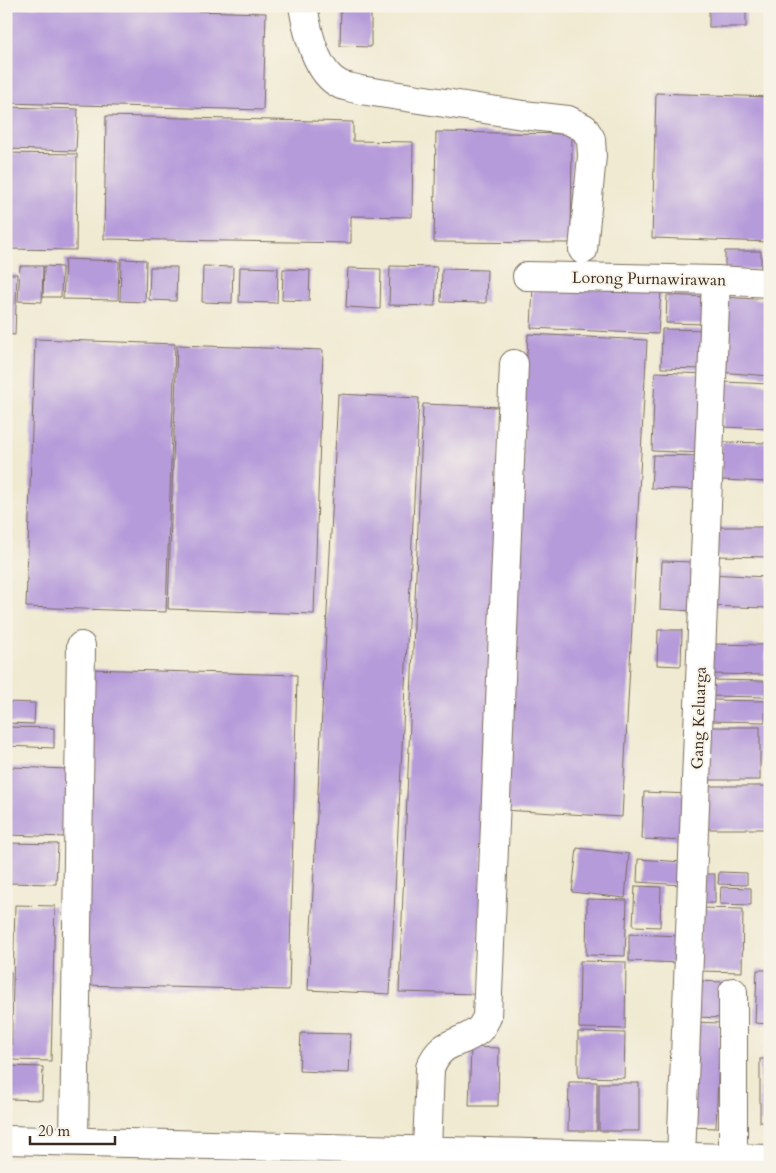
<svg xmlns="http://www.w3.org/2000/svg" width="776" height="1173" font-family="Cardo,serif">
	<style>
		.building { fill: #b69bda }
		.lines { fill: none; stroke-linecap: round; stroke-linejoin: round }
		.minor-casing { stroke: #7a6d5d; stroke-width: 30 }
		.minor { stroke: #fff; stroke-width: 28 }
		.labels { text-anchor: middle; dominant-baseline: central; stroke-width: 4; stroke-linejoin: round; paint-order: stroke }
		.street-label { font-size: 16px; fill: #3b2a1e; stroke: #f7f3e8 }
	</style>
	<rect width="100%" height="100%" fill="#f7f3e8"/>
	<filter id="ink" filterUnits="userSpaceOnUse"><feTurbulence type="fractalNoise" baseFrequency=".02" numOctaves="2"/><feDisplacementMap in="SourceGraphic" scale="10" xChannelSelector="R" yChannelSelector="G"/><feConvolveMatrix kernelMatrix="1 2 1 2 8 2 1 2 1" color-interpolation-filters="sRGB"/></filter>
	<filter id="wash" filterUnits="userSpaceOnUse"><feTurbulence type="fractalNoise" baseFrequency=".0096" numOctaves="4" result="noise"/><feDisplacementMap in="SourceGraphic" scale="20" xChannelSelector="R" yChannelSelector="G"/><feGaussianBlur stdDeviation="1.12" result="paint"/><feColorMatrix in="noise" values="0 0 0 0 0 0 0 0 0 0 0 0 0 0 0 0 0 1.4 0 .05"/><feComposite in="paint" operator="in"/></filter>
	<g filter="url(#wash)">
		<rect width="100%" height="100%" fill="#f0ead2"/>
		<g id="blocks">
			<g class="building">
				<path d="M 6,6 L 266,13 L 263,110 L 6,103 Z"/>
				<path d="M 341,6 L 371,6 L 371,47 L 340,46 Z"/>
				<rect x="709" y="6" width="37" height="21"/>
				<path d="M 656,93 L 770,97 L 770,242 L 652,238 Z"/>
				<path d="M 6,107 L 78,109 L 76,151 L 6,149 Z"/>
				<path d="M 106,116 L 353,122 L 353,141 L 413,142 L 412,217 L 351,216 L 351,243 L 104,239 Z"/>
				<path d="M 436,132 L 572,134 L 571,243 L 434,242 Z"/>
				<path d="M 6,153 L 77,154 L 76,250 L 6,249 Z"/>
				<path d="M 725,251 L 761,251 L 761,269 L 725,270 Z"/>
				<path d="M 65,259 L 119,261 L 118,300 L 63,299 Z"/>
				<path d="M 121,259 L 146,260 L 145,302 L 120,301 Z"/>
				<path d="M 20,266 L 43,266 L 42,302 L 18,301 Z"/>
				<path d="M 44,266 L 62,267 L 61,297 L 43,297 Z"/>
				<path d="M 203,266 L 233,267 L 232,303 L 202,302 Z"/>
				<path d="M 390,266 L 437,267 L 435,306 L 389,305 Z"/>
				<path d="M 150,267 L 177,267 L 176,301 L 149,300 Z"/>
				<path d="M 240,267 L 278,268 L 277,303 L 239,302 Z"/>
				<path d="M 348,268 L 381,269 L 380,309 L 346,307 Z"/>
				<path d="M 283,269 L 310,270 L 309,301 L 282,300 Z"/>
				<path d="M 442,269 L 487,270 L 486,303 L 441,302 Z"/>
				<path d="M 6,274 L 17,274 L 15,335 L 6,334 Z"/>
				<path d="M 533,286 L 661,292 L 658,334 L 531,328 Z"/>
				<path d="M 667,295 L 707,297 L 707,324 L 666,323 Z"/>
				<path d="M 724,297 L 770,300 L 770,376 L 719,372 Z"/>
				<path d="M 662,329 L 709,330 L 708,369 L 661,368 Z"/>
				<path d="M 528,334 L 647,340 L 622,817 L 503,810 Z"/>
				<path d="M 35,339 L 175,344 L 166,612 L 26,607 Z"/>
				<path d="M 177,345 L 323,350 L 314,614 L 168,609 Z"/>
				<path d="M 655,372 L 707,374 L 704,453 L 652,451 Z"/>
				<path d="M 724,382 L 770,384 L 770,429 L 723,427 Z"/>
				<path d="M 338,394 L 419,398 L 390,994 L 308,990 Z"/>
				<path d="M 423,404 L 500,407 L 477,994 L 399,992 Z"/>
				<path d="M 722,442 L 770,443 L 769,482 L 721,480 Z"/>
				<path d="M 653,455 L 705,456 L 704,490 L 651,488 Z"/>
				<path d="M 717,527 L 770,527 L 770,557 L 717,556 Z"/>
				<path d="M 662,561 L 695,562 L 693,611 L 660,609 Z"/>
				<path d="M 709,574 L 767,577 L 767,608 L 708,606 Z"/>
				<path d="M 658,630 L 682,630 L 681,666 L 657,665 Z"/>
				<path d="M 711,644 L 766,645 L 765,675 L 711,674 Z"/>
				<path d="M 89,669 L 297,675 L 289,990 L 81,985 Z"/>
				<path d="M 709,680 L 765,681 L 765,697 L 709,696 Z"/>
				<path d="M 711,700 L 765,701 L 765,722 L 711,721 Z"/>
				<path d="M 6,702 L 35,703 L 34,724 L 6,723 Z"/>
				<path d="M 8,727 L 54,728 L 54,748 L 7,746 Z"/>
				<rect x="707" y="727" width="53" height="53"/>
				<path d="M 10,767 L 68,769 L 66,837 L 8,835 Z"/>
				<rect x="707" y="786" width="60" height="43"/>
				<path d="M 644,792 L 688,794 L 686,841 L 642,839 Z"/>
				<path d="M 8,843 L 58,844 L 56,884 L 6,883 Z"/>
				<path d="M 577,848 L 629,854 L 625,898 L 572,892 Z"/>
				<path d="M 638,859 L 684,862 L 682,885 L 637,882 Z"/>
				<path d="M 719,872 L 747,873 L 747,885 L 718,884 Z"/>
				<rect x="704" y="874" width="11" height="29"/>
				<path d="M 635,886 L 661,887 L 660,927 L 633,926 Z"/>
				<path d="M 721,887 L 751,888 L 751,905 L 720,904 Z"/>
				<path d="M 587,899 L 627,900 L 625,956 L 586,955 Z"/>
				<path d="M 15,905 L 55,906 L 51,1061 L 11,1060 Z"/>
				<path d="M 700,908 L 743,909 L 742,972 L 699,971 Z"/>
				<path d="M 629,934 L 681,936 L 680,963 L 629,961 Z"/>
				<path d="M 580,961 L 626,962 L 625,1029 L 579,1028 Z"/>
				<path d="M 757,970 L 770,970 L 770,1024 L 755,1023 Z"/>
				<path d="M 6,972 L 11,972 L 8,1056 L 6,1056 Z"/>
				<path d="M 696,981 L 725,982 L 724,1018 L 694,1017 Z"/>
				<path d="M 693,1022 L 720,1023 L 716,1128 L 689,1127 Z"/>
				<path d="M 578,1032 L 625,1033 L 624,1078 L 578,1077 Z"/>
				<path d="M 301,1033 L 351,1034 L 349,1073 L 299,1071 Z"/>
				<path d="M 471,1047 L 499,1048 L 498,1106 L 469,1106 Z"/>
				<rect x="760" y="1059" width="10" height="63"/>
				<path d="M 9,1066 L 43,1067 L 42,1100 L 8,1099 Z"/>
				<path d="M 569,1082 L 597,1082 L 597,1131 L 568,1131 Z"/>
				<rect x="599" y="1083" width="40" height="48"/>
			</g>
		</g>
	</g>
	<g filter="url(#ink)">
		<use href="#blocks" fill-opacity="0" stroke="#7a6d5d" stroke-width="1"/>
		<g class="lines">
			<defs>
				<g id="minor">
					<path d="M 303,6 C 307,30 316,74 341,85 C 347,87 354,88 360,90 L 523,115 L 568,120 L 584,128 L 591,139 L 592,156 L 583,250"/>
					<path d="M 527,276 L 716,280 L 770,283"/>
					<path d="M 6,1140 L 770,1159"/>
					<path d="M 74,1141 L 81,646"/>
					<path d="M 427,1150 L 430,1068 C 442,1038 458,1047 479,1030 C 482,1027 485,1021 487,1017 L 514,364"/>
					<path d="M 681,1157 L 716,280"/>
					<path d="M 733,1158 L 733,992"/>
				</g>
			</defs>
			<use href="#minor" class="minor-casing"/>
			<use href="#minor" class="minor"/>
		</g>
	</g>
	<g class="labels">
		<g class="street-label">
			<text transform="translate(649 279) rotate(1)">Lorong Purnawirawan</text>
			<text transform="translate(699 718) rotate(-88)">Gang Keluarga</text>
		</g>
	</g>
	<rect width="776" height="1173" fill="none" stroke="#f7f3e8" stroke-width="25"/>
	<path d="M30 1136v8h85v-8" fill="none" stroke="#3b2a1e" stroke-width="2.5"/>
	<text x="38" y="1136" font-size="15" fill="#3b2a1e" stroke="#f7f3e8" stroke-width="4" paint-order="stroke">20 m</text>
</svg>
